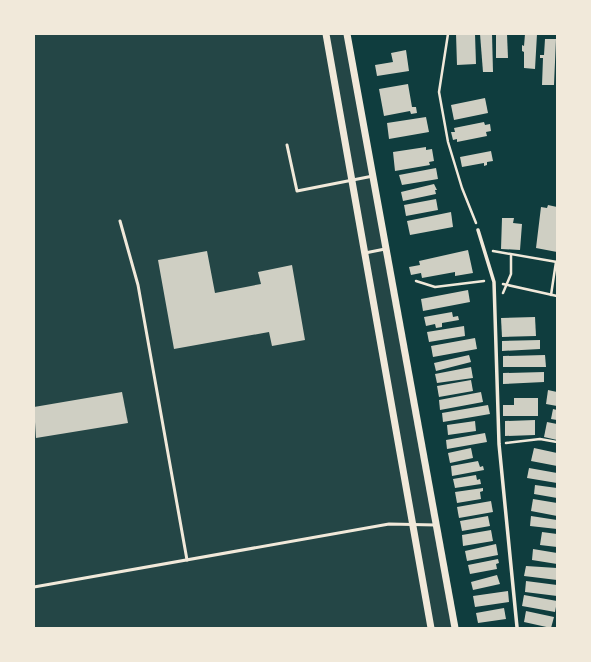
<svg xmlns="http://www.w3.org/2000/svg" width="591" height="662" font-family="'Noto Serif',serif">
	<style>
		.green { fill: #244646 }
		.building { fill: #cfcfc3 }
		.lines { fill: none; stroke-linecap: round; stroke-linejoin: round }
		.path { stroke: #f1e9da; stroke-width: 2.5 }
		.service { stroke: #f1e9da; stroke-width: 3 }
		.pedestrian { stroke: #f1e9da; stroke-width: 3.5 }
		.tertiary { stroke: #f1e9da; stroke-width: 7 }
	</style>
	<rect width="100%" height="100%" fill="#0f3d3e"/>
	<path class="green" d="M 34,34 L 348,34 L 455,628 L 34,628 Z"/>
	<g class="building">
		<path d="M 456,34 L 475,34 L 476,64 L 457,65 Z"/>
		<path d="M 480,34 L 492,34 L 493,72 L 483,72 Z"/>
		<path d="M 496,34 L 507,34 L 508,58 L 496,58 Z"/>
		<path d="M 525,34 L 537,34 L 535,69 L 524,68 L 524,52 L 522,51 L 522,45 L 524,46 Z"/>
		<path d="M 545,39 L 556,39 L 554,85 L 542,85 L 543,58 L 540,58 L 540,55 L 544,55 Z"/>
		<path d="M 406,50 L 409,71 L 377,76 L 375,65 L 393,62 L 391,53 Z"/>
		<path d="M 408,84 L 412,107 L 416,107 L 417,113 L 411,114 L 410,111 L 384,116 L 379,89 Z"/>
		<path d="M 485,98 L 488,113 L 454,120 L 451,105 Z"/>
		<path d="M 426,117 L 429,132 L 389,139 L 387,123 Z"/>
		<path d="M 484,122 L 485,125 L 490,124 L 491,131 L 486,132 L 487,136 L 457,142 L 457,139 L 453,140 L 451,132 L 455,132 L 454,128 Z"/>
		<path d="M 426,147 L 426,150 L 432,149 L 434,161 L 429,162 L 430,165 L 395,171 L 393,152 Z"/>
		<path d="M 491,151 L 493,161 L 487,162 L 487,165 L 484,166 L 484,163 L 462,167 L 460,157 Z"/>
		<path d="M 436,168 L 438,179 L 402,185 L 399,175 Z"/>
		<path d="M 434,184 L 437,190 L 435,190 L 436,194 L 403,201 L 401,192 Z"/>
		<path d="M 436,199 L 438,210 L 406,216 L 404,205 Z"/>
		<path d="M 548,205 L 557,207 L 557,252 L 536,248 L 541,207 L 547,208 Z"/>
		<path d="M 451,212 L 453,227 L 410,235 L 407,221 Z"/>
		<path d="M 502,218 L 514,218 L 513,223 L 522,224 L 520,250 L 501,249 Z"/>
		<path d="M 468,250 L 473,273 L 455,276 L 455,272 L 422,278 L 421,273 L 411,275 L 409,267 L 420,265 L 419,261 Z"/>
		<path d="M 207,251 L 215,293 L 261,284 L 258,272 L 292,265 L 305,340 L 272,346 L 269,332 L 174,349 L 158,260 Z"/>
		<path d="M 468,290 L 470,302 L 423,311 L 421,299 Z"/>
		<path d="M 452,312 L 453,317 L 458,316 L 459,320 L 442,323 L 442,327 L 436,328 L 435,324 L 426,326 L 424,317 Z"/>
		<path d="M 535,317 L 536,336 L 502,337 L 501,318 Z"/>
		<path d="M 464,326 L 465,336 L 429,342 L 427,332 Z"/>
		<path d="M 475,338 L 477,349 L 433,357 L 431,346 Z"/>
		<path d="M 540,340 L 540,349 L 502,351 L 502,341 Z"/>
		<path d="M 469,355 L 471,362 L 436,371 L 434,363 Z"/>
		<path d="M 545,355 L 546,367 L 503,367 L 503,356 Z"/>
		<path d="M 471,367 L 473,378 L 437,383 L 435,374 Z"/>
		<path d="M 544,372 L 544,382 L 503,384 L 503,373 Z"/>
		<path d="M 471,380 L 473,391 L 439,397 L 437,386 Z"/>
		<path d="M 548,390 L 557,392 L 557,406 L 546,404 Z"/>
		<path d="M 122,392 L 128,423 L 36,438 L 34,407 Z"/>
		<path d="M 481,392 L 483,402 L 440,410 L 439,400 Z"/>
		<path d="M 514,398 L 538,398 L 538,416 L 503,416 L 503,405 L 514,405 Z"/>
		<path d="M 488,405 L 490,414 L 443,422 L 442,413 Z"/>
		<path d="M 553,409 L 557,410 L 557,420 L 551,419 Z"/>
		<path d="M 535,420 L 535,435 L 505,436 L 505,421 Z"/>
		<path d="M 475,421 L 476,431 L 448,435 L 447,425 Z"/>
		<path d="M 547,422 L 557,424 L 557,440 L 544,437 Z"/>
		<path d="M 485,433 L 487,442 L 447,449 L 446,440 Z"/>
		<path d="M 471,448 L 473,458 L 450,463 L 448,453 Z"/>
		<path d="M 534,448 L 557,453 L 557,466 L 531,461 Z"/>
		<path d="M 478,461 L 480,467 L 483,466 L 484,470 L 452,476 L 451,466 Z"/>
		<path d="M 529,468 L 557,473 L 557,483 L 527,478 Z"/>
		<path d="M 476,475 L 477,480 L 480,479 L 481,484 L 455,488 L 453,479 Z"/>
		<path d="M 535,485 L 557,488 L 557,498 L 534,494 Z"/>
		<path d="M 483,488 L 483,491 L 480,492 L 481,499 L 457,503 L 455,492 Z"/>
		<path d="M 533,499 L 557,503 L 557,516 L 531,511 Z"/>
		<path d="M 491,501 L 493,512 L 459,518 L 457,507 Z"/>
		<path d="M 488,516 L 490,526 L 462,531 L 460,521 Z"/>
		<path d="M 531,516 L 557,520 L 557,529 L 530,526 Z"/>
		<path d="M 491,530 L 493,541 L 463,546 L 462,535 Z"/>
		<path d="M 542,532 L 557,534 L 557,547 L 540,545 Z"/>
		<path d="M 496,544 L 498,555 L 467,561 L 465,551 Z"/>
		<path d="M 533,549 L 557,553 L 557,564 L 532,560 Z"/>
		<path d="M 498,559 L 499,563 L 496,564 L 497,569 L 470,574 L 468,565 Z"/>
		<path d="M 526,566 L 557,568 L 557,580 L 524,576 Z"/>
		<path d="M 497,575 L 500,584 L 473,590 L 471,582 Z"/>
		<path d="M 526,581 L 557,585 L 557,596 L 525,592 Z"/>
		<path d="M 508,591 L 509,602 L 475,607 L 473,596 Z"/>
		<path d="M 524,595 L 557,601 L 555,612 L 522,606 Z"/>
		<path d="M 504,608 L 506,619 L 478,623 L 476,613 Z"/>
		<path d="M 526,611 L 554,617 L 551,628 L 524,622 Z"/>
	</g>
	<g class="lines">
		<g class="path">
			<path d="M 448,34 L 439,92 L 448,142 L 462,188 L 476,223"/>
			<path d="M 493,251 L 557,262"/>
			<path d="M 416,281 L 435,287 L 484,281"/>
			<path d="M 503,284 L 557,296"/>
			<path d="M 503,293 L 511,274 L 511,255"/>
			<path d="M 551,295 L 556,262"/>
			<path d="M 506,443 L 540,439 L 557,442"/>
		</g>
		<g class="service">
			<path d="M 287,145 L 297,191 L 373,176"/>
			<path d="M 120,221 L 138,285 L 187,560"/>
			<path d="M 365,253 L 385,249"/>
			<path d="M 34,587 L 389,524 L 436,525"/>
		</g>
		<path class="pedestrian" d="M 478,230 L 494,282 L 499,444 L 517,627"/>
		<g class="tertiary">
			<path d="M 326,34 L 431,628"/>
			<path d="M 347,34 L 455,628"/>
		</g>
	</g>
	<rect width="591" height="662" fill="none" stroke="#f1e9da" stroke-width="70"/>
</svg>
